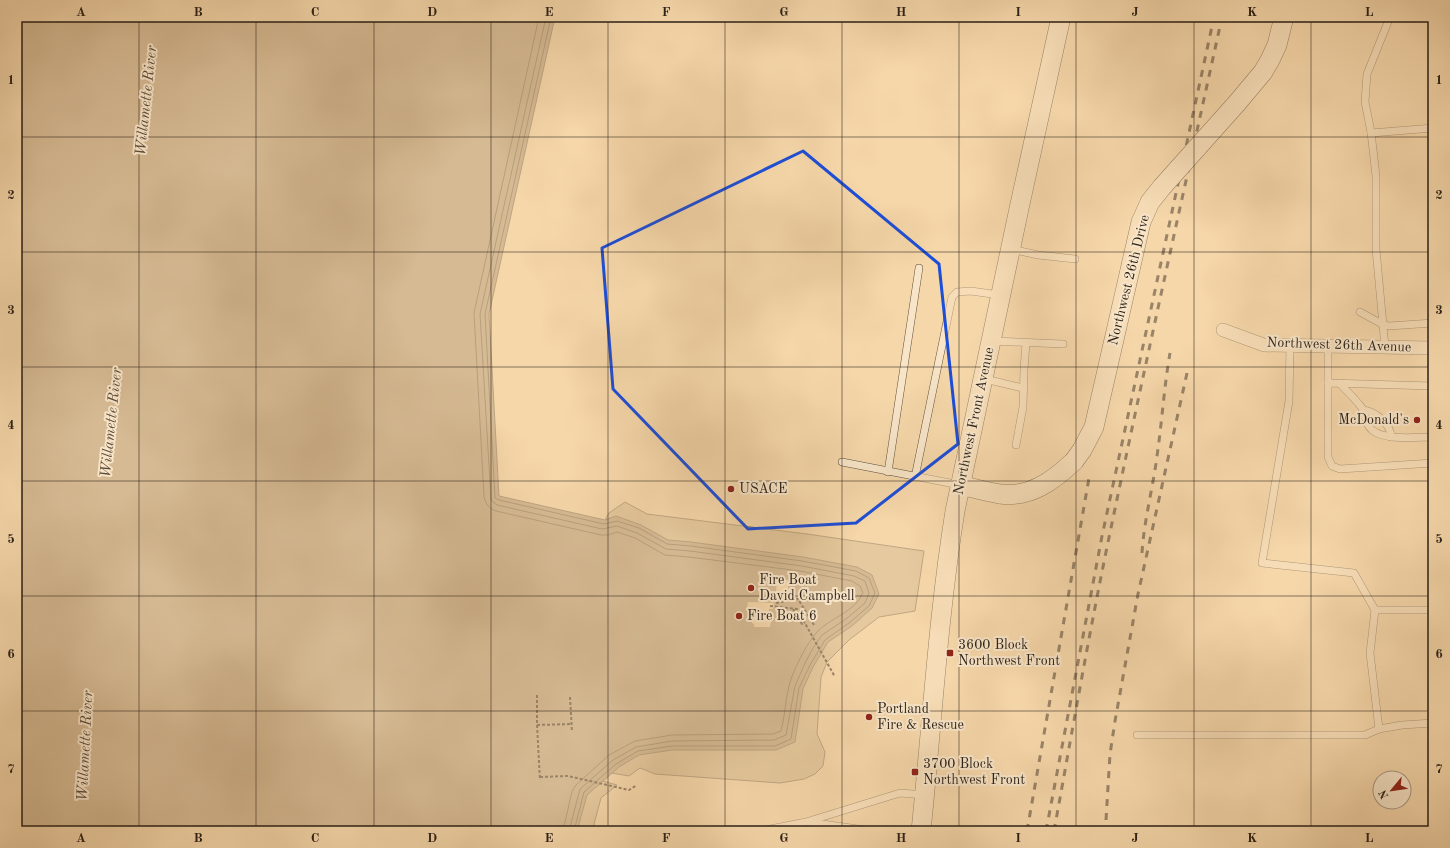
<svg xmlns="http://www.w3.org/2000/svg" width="1450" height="848" font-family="'Old Standard TT',serif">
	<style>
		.green { fill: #d2b891; stroke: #7e6c54 }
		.water { fill: #b09878; stroke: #7a6851 }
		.pier { fill: #f5d7aa }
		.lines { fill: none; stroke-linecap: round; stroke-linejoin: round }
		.shore { stroke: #6d5c48; stroke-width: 1 }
		.lane-casing { stroke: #5d4d3c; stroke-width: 8 }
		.street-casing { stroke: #5d4d3c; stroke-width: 14 }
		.secondary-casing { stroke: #2a1f17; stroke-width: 20 }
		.path { stroke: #2a1f17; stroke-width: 2; stroke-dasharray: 3 2; stroke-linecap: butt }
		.lane { stroke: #f8e5c8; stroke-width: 7 }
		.street { stroke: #f8e5c8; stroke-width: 13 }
		.secondary { stroke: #f8e5c8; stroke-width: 19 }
		.rail { stroke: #2a1f17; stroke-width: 3; stroke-dasharray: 7 7; stroke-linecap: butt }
		.secondary-bridge-casing { stroke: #2a1f17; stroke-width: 20; stroke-linecap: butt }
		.secondary-bridge { stroke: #f8e5c8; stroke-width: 19 }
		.marked { fill: none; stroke: #1d4ed8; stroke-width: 3; stroke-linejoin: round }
		.grid { fill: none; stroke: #2a1f17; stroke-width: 1; stroke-opacity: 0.55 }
		.poi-dot { fill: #8f2418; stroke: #f8e5c8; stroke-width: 1.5 }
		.labels { text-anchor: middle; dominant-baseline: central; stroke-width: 4; stroke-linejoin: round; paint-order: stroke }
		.street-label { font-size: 14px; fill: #2a1f17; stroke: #f8e5c8 }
		.poi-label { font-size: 14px; fill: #2a1f17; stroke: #f8e5c8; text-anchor: start }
		.water-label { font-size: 15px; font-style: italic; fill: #594939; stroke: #f8e5c8 }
		.neatline { fill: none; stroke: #2a1f17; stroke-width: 1.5 }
		.grid-label { font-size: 13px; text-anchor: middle; font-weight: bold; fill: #2a1f17 }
	</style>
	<rect width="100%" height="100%" fill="#f5d7aa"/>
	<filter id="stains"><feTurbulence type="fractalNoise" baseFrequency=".005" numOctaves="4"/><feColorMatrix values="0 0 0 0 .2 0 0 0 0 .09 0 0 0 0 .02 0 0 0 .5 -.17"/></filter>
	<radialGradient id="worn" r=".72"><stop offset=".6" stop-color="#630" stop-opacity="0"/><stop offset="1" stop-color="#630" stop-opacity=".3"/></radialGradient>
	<path class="green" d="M 625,502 L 647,514 L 807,534 L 924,551 L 915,611 L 879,617 L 849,640 L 827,662 L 821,677 L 817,734 L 825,752 L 823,766 L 815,774 L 804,779 L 780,783 L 655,774 L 640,768 L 629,776 L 612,773 L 603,781 L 617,785 L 601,798 L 594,824 L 595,831 L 544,831 L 735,567 L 605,520 L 609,513 Z"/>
	<path class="water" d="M 17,17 L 555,17 L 489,314 L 499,496 L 605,520 L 616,516 L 641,525 L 668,540 L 691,542 L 803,557 L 857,567 L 872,575 L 879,594 L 872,608 L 852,626 L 828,642 L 813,667 L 803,689 L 795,742 L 776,750 L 672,750 L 639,755 L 619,767 L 587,795 L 577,831 L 17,831 Z"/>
	<g class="pier">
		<path d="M 777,579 L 788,580 L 788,589 L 790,589 L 790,595 L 776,594 Z"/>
		<path d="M 748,602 L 774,603 L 773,609 L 769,609 L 769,621 L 771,621 L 770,627 L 754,627 L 754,624 L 752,623 L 752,608 L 747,608 Z"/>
	</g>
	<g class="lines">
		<g class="shore">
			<path d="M 539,17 L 474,313 L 484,496 C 485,504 489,508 496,511 L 601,535 L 608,535 L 617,532 L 635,538 L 665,555 L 689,557 L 800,571 L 852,581 L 860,586 L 863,593 C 855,612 830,618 817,632 C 807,643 792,672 789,686 C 785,701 785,717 781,731 L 773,734 L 672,735 L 635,741 L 609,755 L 576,785 L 572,791 L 563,831"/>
			<path d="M 546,17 L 480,314 L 491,500 L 497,505 L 602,529 L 617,526 L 637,533 L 666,549 L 690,551 L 802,566 L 854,576 L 865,581 L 869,593 L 865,603 L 846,619 L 822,635 L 813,648 L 805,663 L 795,686 L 786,735 L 774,740 L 672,741 L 636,747 L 613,760 L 580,789 L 569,831"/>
			<path d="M 551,17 L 485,314 L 495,498 L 499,500 L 604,524 L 617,521 L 639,528 L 667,544 L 691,546 L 802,561 L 856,571 L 869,578 L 875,593 L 869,606 L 849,623 L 825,640 L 810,665 L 799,688 L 791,739 L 775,746 L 672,746 L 638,751 L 616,764 L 584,792 L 574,831"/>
		</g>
		<defs>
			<g id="lane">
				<path d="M 1371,133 L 1433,128"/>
				<path d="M 1011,249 L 1038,255 L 1075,259"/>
				<path d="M 1360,312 L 1382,324 L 1389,326 L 1433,323"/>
				<path d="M 991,341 L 1063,344"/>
				<path d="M 1290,346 L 1289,401 L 1262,563 L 1354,573 L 1375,610 L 1370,653 L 1379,729"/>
				<path d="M 1328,346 L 1328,383"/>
				<path d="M 1385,347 L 1376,249 L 1376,176 L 1371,132 L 1365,102 L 1367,74 L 1390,17"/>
				<path d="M 985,379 L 1023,388"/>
				<path d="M 1341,383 L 1341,385 C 1348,392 1356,400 1362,408 C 1367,415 1363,422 1372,430 C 1385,441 1417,437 1433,437"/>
				<path d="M 1433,386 L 1328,383 L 1328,457 L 1332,466 L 1340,469 L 1433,463"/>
				<path d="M 1363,410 C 1375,411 1391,424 1391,437"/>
				<path d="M 1016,445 L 1023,407 L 1024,370 L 1026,343"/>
				<path d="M 842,462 L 960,485"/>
				<path d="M 888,472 L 919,268"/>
				<path d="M 915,477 L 952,297 L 957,292 L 971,291 L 999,295"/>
				<path d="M 1375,610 L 1433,610"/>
				<path d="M 1137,735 L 1365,735 L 1379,729 L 1402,725 L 1433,723"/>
				<path d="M 808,822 L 865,830 L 892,831"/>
				<path d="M 1404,830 L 1433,830"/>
				<path d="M 760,831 L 806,822 L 900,793 L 925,795"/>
			</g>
			<path id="street" d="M 1223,330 L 1264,345 L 1433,348"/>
			<g id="secondary">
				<path d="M 960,485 C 973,488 987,492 1000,494 C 1030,498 1053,481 1074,461"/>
				<path d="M 921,831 C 932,724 938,617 955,511 L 1020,204 L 1061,17"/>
			</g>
		</defs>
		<use href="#lane" class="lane-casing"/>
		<use href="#street" class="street-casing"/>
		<use href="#secondary" class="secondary-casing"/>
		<g class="path">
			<path d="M 776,603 L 798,599 L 814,625"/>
			<path d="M 770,606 L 797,609 L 835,677"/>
			<path d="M 793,609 L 802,624 L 805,623"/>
			<path d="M 537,695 L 537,725 L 540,780"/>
			<path d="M 570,697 L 572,732"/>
			<path d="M 537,725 L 572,724"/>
			<path d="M 540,777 L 568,776 L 629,790 L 637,785"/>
		</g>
		<use href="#lane" class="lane"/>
		<use href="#street" class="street"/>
		<use href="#secondary" class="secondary"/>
		<g class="rail">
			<path d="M 1142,553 C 1144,520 1153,488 1157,456 C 1162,422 1164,387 1170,353"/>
			<path d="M 1106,820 L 1110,754 L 1115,721 L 1138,594 L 1187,373"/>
			<path d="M 1027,831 L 1089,478"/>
			<path d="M 1046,831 L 1102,536 L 1214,17"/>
			<path d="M 1054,831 C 1071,738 1087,645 1106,552 C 1143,373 1183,195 1222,17"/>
		</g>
		<defs>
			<path id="secondary-bridge" d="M 1074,461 L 1082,450 L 1094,427 L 1141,222 L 1150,202 L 1162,187 L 1237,103 L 1263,72 L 1270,60 L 1277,45 L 1284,17"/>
		</defs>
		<use href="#secondary-bridge" class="secondary-bridge-casing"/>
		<use href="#secondary-bridge" class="secondary-bridge"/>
	</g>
	<path d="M0 0H1450V848H0ZM 803,151 L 939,264 L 958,444 L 856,523 L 748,529 L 613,389 L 602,248 Z" fill="#f5d7aa" fill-opacity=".55" fill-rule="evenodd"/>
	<path class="marked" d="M 803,151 L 939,264 L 958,444 L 856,523 L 748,529 L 613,389 L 602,248 Z"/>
	<path class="grid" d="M 139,17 L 139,831M 256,17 L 256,831M 374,17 L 374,831M 491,17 L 491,831M 608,17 L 608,831M 725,17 L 725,831M 842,17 L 842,831M 959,17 L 959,831M 1076,17 L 1076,831M 1194,17 L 1194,831M 1311,17 L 1311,831M 17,137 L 1433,137M 17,252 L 1433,252M 17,367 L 1433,367M 17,481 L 1433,481M 17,596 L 1433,596M 17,711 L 1433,711"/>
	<g class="poi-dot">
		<circle cx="1417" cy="420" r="4"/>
		<circle cx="731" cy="489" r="4"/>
		<circle cx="751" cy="588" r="4"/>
		<circle cx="739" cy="616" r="4"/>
		<rect x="946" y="649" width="8" height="8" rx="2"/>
		<circle cx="869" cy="717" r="4"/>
		<rect x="911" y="768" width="8" height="8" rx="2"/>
	</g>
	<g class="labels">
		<g class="street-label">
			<text transform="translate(1129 280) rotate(-76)">Northwest 26th Drive</text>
			<text transform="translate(1339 345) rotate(2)">Northwest 26th Avenue</text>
			<text transform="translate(974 421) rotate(-78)">Northwest Front Avenue</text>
		</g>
		<g class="poi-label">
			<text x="1409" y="420" text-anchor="end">McDonald's</text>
			<text x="739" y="489">USACE</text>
			<text x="759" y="580">Fire Boat<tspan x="759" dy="16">David Campbell</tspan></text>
			<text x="747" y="616">Fire Boat 6</text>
			<text x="958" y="645">3600 Block<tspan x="958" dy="16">Northwest Front</tspan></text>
			<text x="877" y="709">Portland<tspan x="877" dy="16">Fire &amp; Rescue</tspan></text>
			<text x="923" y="764">3700 Block<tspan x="923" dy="16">Northwest Front</tspan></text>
		</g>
		<g class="water-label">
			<text transform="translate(147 101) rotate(-84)">Willamette River</text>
			<text transform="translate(112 423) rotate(-84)">Willamette River</text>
			<text transform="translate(86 746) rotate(-87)">Willamette River</text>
		</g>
	</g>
	<rect width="1450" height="848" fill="none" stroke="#f5d7aa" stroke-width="44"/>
	<g transform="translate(1392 790) rotate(241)"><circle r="19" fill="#f8e5c8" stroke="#a69681"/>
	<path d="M0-3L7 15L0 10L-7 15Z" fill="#8f2418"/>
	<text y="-6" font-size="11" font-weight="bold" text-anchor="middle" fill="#2a1f17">N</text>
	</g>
	<rect x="22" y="22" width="1406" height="804" class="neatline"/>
	<g class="grid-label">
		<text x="81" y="16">A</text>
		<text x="198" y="16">B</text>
		<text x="315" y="16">C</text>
		<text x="432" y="16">D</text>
		<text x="549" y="16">E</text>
		<text x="666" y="16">F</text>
		<text x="784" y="16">G</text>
		<text x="901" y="16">H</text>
		<text x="1018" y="16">I</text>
		<text x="1135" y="16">J</text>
		<text x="1252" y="16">K</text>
		<text x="1369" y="16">L</text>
		<text x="11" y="84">1</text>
		<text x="1439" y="84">1</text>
		<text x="11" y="199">2</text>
		<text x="1439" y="199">2</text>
		<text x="11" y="314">3</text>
		<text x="1439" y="314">3</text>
		<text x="11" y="429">4</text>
		<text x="1439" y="429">4</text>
		<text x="11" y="543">5</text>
		<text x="1439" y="543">5</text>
		<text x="11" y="658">6</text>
		<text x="1439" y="658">6</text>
		<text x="11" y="773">7</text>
		<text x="1439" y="773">7</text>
		<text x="81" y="842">A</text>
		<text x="198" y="842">B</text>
		<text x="315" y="842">C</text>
		<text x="432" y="842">D</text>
		<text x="549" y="842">E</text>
		<text x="666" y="842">F</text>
		<text x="784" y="842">G</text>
		<text x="901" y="842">H</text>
		<text x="1018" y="842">I</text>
		<text x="1135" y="842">J</text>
		<text x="1252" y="842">K</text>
		<text x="1369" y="842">L</text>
	</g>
	<rect width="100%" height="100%" filter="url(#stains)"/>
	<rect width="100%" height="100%" fill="url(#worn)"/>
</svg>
